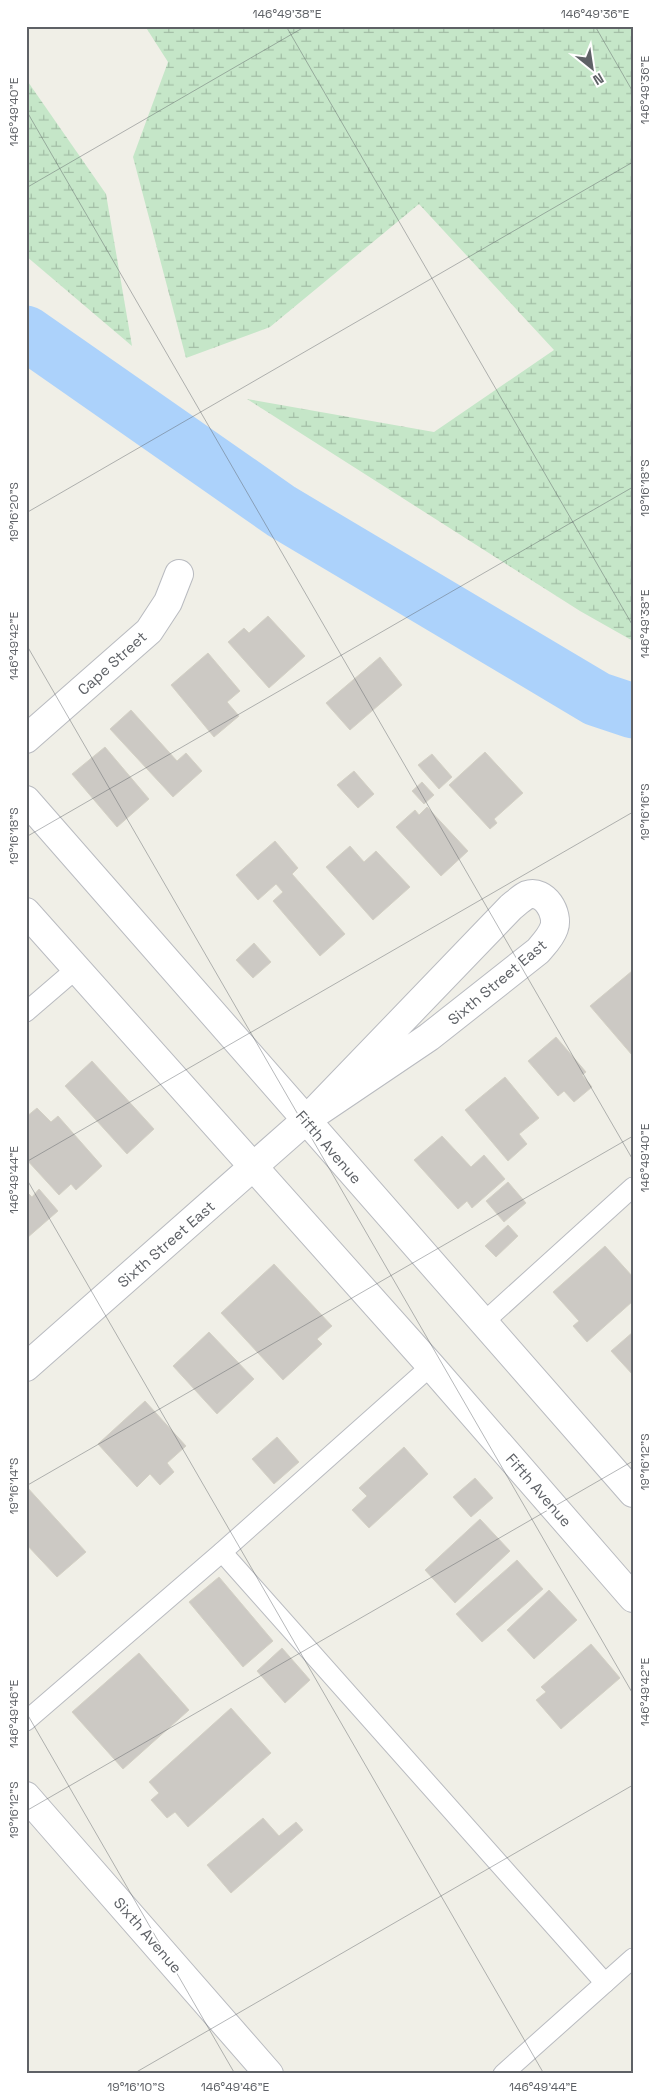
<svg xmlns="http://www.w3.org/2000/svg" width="659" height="2100" font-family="'Space Grotesk',sans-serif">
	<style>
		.wetland { fill: url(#wetland-marsh) }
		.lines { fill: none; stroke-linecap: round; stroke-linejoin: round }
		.river { stroke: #acd2fb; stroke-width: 55 }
		.building { fill: #ccc9c4; stroke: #d4d1c5 }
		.lane-casing { stroke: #b9bbc0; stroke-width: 21 }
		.street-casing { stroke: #b9bbc0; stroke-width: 30 }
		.lane { stroke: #fff; stroke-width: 19 }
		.street { stroke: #fff; stroke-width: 28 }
		.ticks { fill: none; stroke: #5e6166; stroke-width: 1; stroke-opacity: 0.45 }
		.labels { text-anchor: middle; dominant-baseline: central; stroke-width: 4; stroke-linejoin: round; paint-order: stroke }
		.street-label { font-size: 15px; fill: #5e6166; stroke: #fff }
		.neatline { fill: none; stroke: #5e6166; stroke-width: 2 }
		.ticks-label { font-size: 12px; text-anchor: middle; fill: #5e6166 }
	</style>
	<defs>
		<pattern id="wetland-marsh" width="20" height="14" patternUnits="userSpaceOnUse" patternTransform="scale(1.25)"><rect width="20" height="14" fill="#c5e6c8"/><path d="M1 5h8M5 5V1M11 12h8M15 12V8" fill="none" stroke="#a3bea6"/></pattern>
	</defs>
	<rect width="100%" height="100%" fill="#f0efe7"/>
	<g class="wetland">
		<path d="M 145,26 L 633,26 L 633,641 L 580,611 L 247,399 L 434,432 L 554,350 L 419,204 L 270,327 L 186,358 L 133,157 L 168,62 Z"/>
		<path d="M 26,79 L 106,194 L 132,346 L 26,256 Z"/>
	</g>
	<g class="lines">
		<path class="river" d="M 26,333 L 281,511 L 597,699 L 633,711"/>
	</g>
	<g class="building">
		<path d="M 268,616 L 305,656 L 269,688 L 228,642 L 244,628 L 249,633 Z"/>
		<path d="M 208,653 L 240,691 L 227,702 L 239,716 L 214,737 L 171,685 Z"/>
		<path d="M 380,657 L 402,685 L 350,730 L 326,703 Z"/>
		<path d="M 131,710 L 177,761 L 186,753 L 202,771 L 173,797 L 110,729 Z"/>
		<path d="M 105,747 L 149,799 L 117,827 L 72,774 Z"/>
		<path d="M 485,752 L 523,793 L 494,819 L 497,823 L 490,829 L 449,785 Z"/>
		<path d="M 432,754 L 452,777 L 439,789 L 418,765 Z"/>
		<path d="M 354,771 L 374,794 L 358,808 L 337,785 Z"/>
		<path d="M 422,782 L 434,795 L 424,804 L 412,791 Z"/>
		<path d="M 427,807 L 468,851 L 441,876 L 396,827 L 415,810 L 419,815 Z"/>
		<path d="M 275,841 L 298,868 L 292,874 L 345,934 L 320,956 L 273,901 L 283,892 L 276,884 L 258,900 L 236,875 Z"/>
		<path d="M 350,846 L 364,862 L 376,851 L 410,887 L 373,920 L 326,867 Z"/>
		<path d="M 254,943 L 271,962 L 253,978 L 236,960 Z"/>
		<path d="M 632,971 L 633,972 L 632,1055 L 590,1006 Z"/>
		<path d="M 556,1037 L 586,1072 L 582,1075 L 592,1087 L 574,1102 L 564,1091 L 558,1096 L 528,1061 Z"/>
		<path d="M 92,1061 L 154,1129 L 127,1154 L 65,1086 Z"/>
		<path d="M 505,1077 L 539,1118 L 519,1134 L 527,1144 L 508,1161 L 465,1110 Z"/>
		<path d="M 37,1108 L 51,1122 L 58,1116 L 102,1166 L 76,1190 L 71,1184 L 59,1195 L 26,1159 L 26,1117 Z"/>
		<path d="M 442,1136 L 471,1167 L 484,1155 L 505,1179 L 472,1208 L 467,1201 L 458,1209 L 414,1160 Z"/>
		<path d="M 508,1182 L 526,1203 L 504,1222 L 486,1201 Z"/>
		<path d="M 39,1189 L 58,1211 L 27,1238 L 26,1191 L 32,1197 Z"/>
		<path d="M 508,1225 L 518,1236 L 496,1257 L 485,1246 Z"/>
		<path d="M 605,1246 L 633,1277 L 633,1301 L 587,1342 L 573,1326 L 579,1321 L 553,1292 Z"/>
		<path d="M 274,1264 L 332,1326 L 317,1339 L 322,1344 L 283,1380 L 221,1313 Z"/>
		<path d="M 209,1332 L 254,1379 L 217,1414 L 173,1366 Z"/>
		<path d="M 633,1332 L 633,1375 L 611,1351 Z"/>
		<path d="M 145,1401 L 186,1446 L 167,1463 L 174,1472 L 160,1485 L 150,1474 L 137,1487 L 98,1444 Z"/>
		<path d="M 277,1437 L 299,1462 L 274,1484 L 252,1459 Z"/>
		<path d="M 404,1447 L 428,1474 L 369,1528 L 352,1510 L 367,1496 L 359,1488 Z"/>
		<path d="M 475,1478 L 493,1498 L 471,1517 L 453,1497 Z"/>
		<path d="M 26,1486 L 86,1552 L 57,1577 L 26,1544 Z"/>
		<path d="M 480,1519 L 510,1551 L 455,1603 L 425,1570 Z"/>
		<path d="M 517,1560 L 543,1589 L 482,1642 L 456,1614 Z"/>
		<path d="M 219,1577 L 273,1641 L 243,1667 L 189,1602 Z"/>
		<path d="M 549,1590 L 577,1620 L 534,1659 L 507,1630 Z"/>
		<path d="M 591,1644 L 620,1678 L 561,1729 L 536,1700 L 546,1692 L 541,1687 Z"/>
		<path d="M 282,1648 L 310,1680 L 285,1703 L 257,1671 Z"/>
		<path d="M 139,1653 L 189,1710 L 123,1769 L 72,1712 Z"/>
		<path d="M 231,1708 L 271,1753 L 188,1827 L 175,1812 L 167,1818 L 151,1800 L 159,1793 L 149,1782 Z"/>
		<path d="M 263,1818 L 279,1836 L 296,1822 L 303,1830 L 231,1893 L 207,1865 Z"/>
	</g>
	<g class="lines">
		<defs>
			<g id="lane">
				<path d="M 26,1012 L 76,969"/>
				<path d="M 484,1322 L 633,1187"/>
				<path d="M 222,1552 L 605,1983"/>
				<path d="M 26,1721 L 222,1552 L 431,1366"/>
				<path d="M 503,2074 L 633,1958"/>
			</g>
			<g id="street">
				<path d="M 26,739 L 149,631 L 168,602 L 179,574"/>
				<path d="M 26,800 L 633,1493"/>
				<path d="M 26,912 L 431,1366 L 633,1598"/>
				<path d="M 26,1367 L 306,1120 L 511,907 C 516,903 521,898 527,895 C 545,889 559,914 554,928 C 551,937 544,944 538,951 L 429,1037 L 306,1120"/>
				<path d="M 26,1796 L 269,2074"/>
			</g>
		</defs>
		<use href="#lane" class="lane-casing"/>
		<use href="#street" class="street-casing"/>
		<use href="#lane" class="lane"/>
		<use href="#street" class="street"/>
	</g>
	<path class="ticks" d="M 286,26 L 633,626M 595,26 L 633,92M 26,110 L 633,1160M 26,188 L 306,26M 26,513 L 633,162M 26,644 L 633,1694M 26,837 L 633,487M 26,1162 L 633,812M 26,1178 L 544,2074M 26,1486 L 633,1136M 26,1712 L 235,2074M 26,1811 L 633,1461M 133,2074 L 633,1785"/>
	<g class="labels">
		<g class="street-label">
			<text transform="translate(112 663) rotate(-42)">Cape Street</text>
			<text transform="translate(497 982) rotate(-40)">Sixth Street East</text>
			<text transform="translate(329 1147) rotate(49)">Fifth Avenue</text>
			<text transform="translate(166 1244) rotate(-41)">Sixth Street East</text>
			<text transform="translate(539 1490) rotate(49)">Fifth Avenue</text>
			<text transform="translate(148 1935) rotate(49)">Sixth Avenue</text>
		</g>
	</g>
	<rect width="659" height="2100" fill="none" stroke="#ffffff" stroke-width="55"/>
	<g transform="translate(592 68) rotate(150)" stroke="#ffffff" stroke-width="4" paint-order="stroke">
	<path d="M0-4L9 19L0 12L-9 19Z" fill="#5e6166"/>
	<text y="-8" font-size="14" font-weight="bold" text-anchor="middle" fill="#5e6166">N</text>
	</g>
	<rect x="28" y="28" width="604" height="2044" class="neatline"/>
	<g class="ticks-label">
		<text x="287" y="18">146°49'38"E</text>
		<text x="595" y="18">146°49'36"E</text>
		<text transform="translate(645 90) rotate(-90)" y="4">146°49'36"E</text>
		<text transform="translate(14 112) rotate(-90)" y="4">146°49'40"E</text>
		<text transform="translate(645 488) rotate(-90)" y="4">19°16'18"S</text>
		<text transform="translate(14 512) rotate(-90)" y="4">19°16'20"S</text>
		<text transform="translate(645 624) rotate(-90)" y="4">146°49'38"E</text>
		<text transform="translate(14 646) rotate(-90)" y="4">146°49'42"E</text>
		<text transform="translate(645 812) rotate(-90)" y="4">19°16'16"S</text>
		<text transform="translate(14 836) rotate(-90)" y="4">19°16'18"S</text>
		<text transform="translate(645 1158) rotate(-90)" y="4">146°49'40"E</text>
		<text transform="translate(14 1180) rotate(-90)" y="4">146°49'44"E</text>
		<text transform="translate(645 1462) rotate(-90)" y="4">19°16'12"S</text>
		<text transform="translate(14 1486) rotate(-90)" y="4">19°16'14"S</text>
		<text transform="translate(645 1692) rotate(-90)" y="4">146°49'42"E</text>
		<text transform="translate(14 1714) rotate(-90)" y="4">146°49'46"E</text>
		<text transform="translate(14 1810) rotate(-90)" y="4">19°16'12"S</text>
		<text x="136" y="2091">19°16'10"S</text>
		<text x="235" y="2091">146°49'46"E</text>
		<text x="543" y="2091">146°49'44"E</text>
	</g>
</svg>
